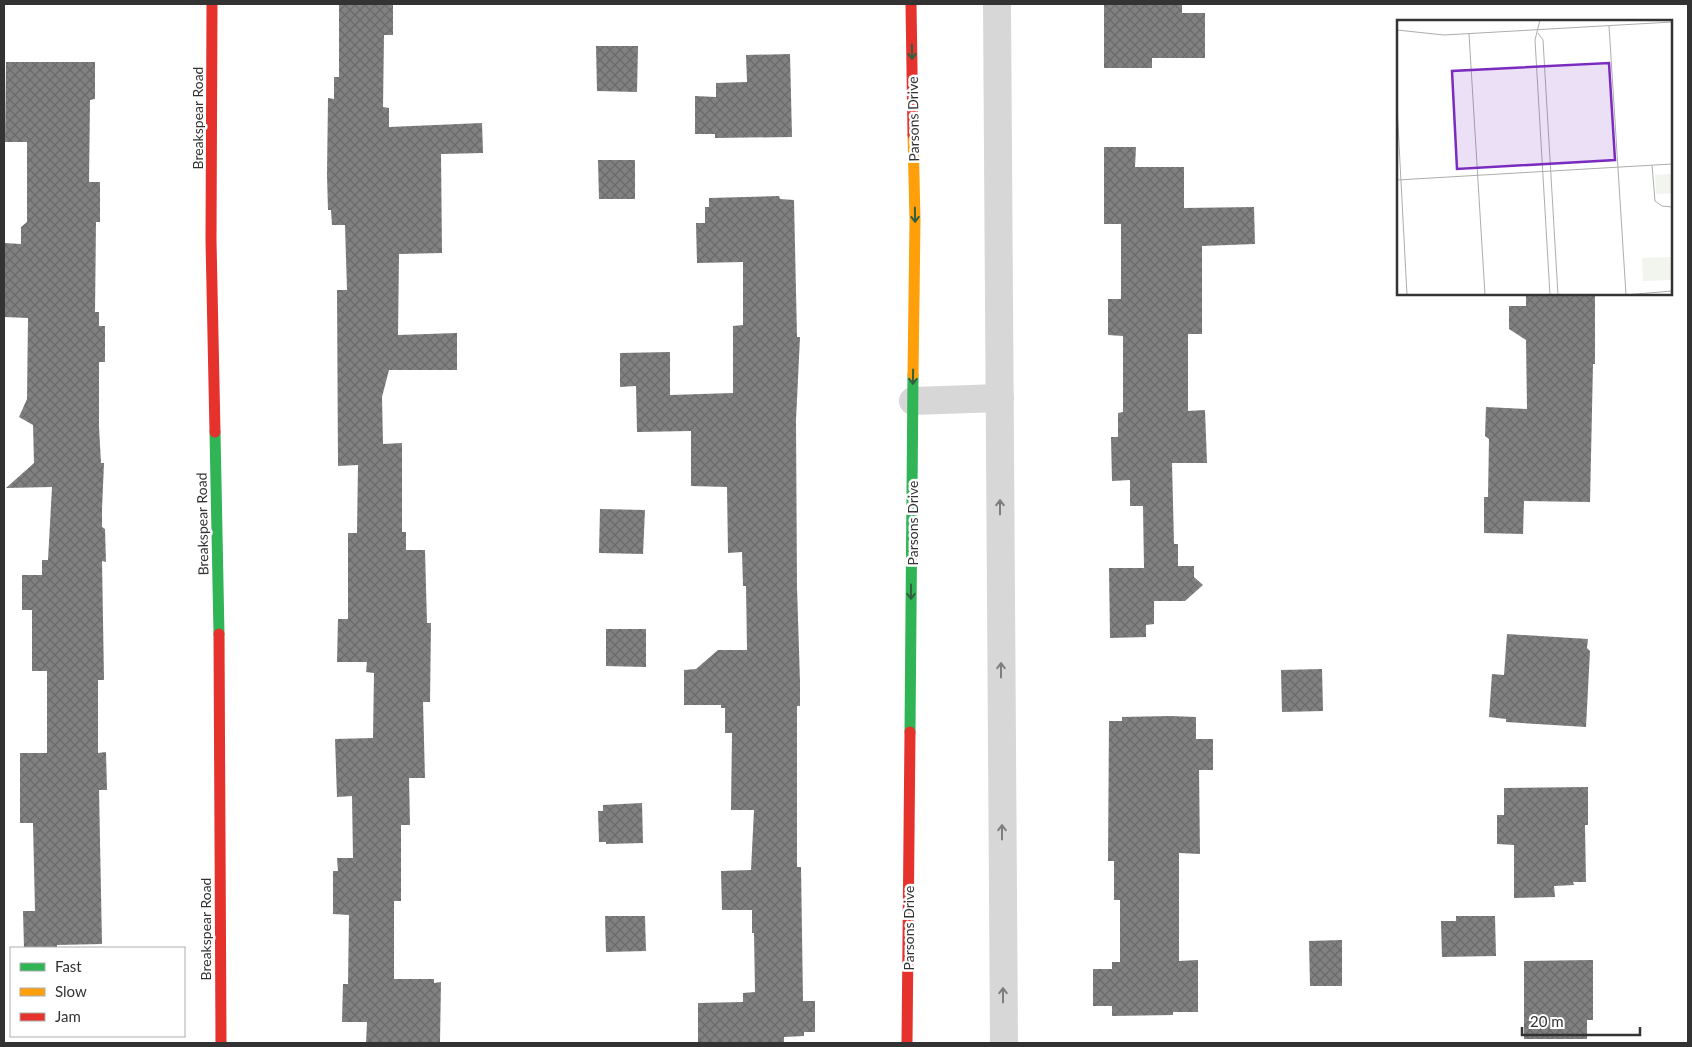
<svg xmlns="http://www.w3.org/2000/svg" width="1692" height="1047" font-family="Lato,sans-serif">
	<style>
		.building { fill: url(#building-cross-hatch) }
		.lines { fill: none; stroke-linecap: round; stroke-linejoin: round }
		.street { stroke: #d7d7d7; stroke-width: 28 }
		.fast { stroke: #30b455; stroke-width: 11 }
		.slow { stroke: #ff9f0a; stroke-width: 11 }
		.jam { stroke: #e5322d; stroke-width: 11 }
		.oneway { stroke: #32603f }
		.oneway2 { stroke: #7d7d7d }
		.labels { text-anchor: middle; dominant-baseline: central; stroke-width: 5; stroke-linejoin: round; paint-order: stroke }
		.street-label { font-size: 14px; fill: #333; stroke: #fff }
		.inset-road { fill: none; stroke: #adadad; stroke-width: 1 }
		.view { fill: #7b2cbf; fill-opacity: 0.15; stroke: #7b2cbf; stroke-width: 2.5 }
		.inset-edge { fill: none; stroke: #333; stroke-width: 2.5 }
	</style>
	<defs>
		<pattern id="building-cross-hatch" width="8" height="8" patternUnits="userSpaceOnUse" patternTransform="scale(1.25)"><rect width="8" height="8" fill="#818181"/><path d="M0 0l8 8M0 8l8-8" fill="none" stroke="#6a6a6a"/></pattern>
	</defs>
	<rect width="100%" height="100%" fill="#fff"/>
	<g class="building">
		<path d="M 339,4 L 393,4 L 393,35 L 384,35 L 383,107 L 389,108 L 389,127 L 482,123 L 483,153 L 441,154 L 442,253 L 399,254 L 398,335 L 457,333 L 457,370 L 389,370 L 382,397 L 383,444 L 402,443 L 402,532 L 406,532 L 406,550 L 425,550 L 427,623 L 431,623 L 430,702 L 423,702 L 425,778 L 409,778 L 410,825 L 401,825 L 401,901 L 394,901 L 394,979 L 434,979 L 434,983 L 441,982 L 440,1042 L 366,1043 L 367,1022 L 342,1022 L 343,984 L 348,984 L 349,915 L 333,914 L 333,871 L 338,871 L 337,858 L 353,858 L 352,796 L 337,797 L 335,739 L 373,738 L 374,673 L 366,672 L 367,662 L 337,662 L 338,619 L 348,619 L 348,533 L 357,533 L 358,465 L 338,466 L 337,290 L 347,290 L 345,225 L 332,225 L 331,210 L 328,210 L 327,175 L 328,98 L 334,99 L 334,77 L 339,77 Z"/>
		<path d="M 1104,4 L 1182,4 L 1182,13 L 1205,13 L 1205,58 L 1152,58 L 1152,68 L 1104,68 Z"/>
		<path d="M 596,46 L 638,46 L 637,92 L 597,91 Z"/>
		<path d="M 790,54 L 792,137 L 715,138 L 715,134 L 695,134 L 695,96 L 716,97 L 716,83 L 747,82 L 746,55 Z"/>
		<path d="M 6,62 L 95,62 L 95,99 L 90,100 L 89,182 L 100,182 L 100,222 L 96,222 L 95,312 L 99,312 L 99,326 L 105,326 L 105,362 L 99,362 L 99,427 L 101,463 L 104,463 L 102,509 L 102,527 L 105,529 L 106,562 L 102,561 L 104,680 L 98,680 L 98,753 L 106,752 L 107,790 L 99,790 L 102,944 L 57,945 L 57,947 L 24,948 L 23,911 L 35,911 L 33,823 L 20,823 L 20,753 L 47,753 L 47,671 L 32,671 L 32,610 L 22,610 L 22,575 L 42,575 L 42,560 L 48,560 L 52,487 L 6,488 L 34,463 L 33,425 L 19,417 L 27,399 L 28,318 L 4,317 L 4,243 L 21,244 L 21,227 L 27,222 L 27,142 L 5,142 Z"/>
		<path d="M 1104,147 L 1136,147 L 1135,167 L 1184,167 L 1184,208 L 1254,207 L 1255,244 L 1202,246 L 1202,334 L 1188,334 L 1188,411 L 1205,410 L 1207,463 L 1172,463 L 1174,544 L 1178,544 L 1178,566 L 1194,566 L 1194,577 L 1203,585 L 1185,601 L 1154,601 L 1154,624 L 1146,625 L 1146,637 L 1110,638 L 1109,568 L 1144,568 L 1143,506 L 1130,506 L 1130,480 L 1112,481 L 1111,437 L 1118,437 L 1118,413 L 1123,412 L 1123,336 L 1108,335 L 1108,299 L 1121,299 L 1121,224 L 1104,224 Z"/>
		<path d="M 598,160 L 635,160 L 635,199 L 599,199 Z"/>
		<path d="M 779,196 L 780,199 L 794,200 L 797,337 L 800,337 L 796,420 L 797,587 L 800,682 L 800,706 L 797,706 L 797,867 L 801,867 L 803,1001 L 815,1001 L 815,1032 L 804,1032 L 804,1036 L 784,1037 L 784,1043 L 698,1043 L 698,1003 L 743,1002 L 743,993 L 755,992 L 754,933 L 752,933 L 752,910 L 722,910 L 721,871 L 751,870 L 754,810 L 731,810 L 732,733 L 725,733 L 725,708 L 721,708 L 721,705 L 684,705 L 684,670 L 696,669 L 718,650 L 747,650 L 746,586 L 743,586 L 742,552 L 728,553 L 727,487 L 691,486 L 691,431 L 637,432 L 636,386 L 620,387 L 620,353 L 670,352 L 670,395 L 733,393 L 733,326 L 743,325 L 743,262 L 697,263 L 696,223 L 705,223 L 705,207 L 709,207 L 709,198 Z"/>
		<path d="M 1526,294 L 1595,294 L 1595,364 L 1593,364 L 1590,502 L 1524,501 L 1523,534 L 1484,533 L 1484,497 L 1488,497 L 1489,439 L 1485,436 L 1486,407 L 1527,409 L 1526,340 L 1509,329 L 1509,306 L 1526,306 Z"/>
		<path d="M 600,509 L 645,510 L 643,554 L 599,553 Z"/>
		<path d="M 606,629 L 646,629 L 646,667 L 606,666 Z"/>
		<path d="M 1507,634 L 1588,639 L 1587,648 L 1590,651 L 1586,727 L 1506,722 L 1506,719 L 1489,717 L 1492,674 L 1504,675 Z"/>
		<path d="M 1322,669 L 1323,711 L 1282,712 L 1281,670 Z"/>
		<path d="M 1170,716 L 1196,717 L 1196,739 L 1213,739 L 1213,770 L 1199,770 L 1200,854 L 1179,853 L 1179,961 L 1198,960 L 1198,1012 L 1173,1012 L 1173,1015 L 1112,1016 L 1112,1006 L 1093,1006 L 1093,969 L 1112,969 L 1112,962 L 1120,962 L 1120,900 L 1114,900 L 1114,861 L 1108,861 L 1109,721 L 1122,721 L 1122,717 Z"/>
		<path d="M 1588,787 L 1588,825 L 1585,825 L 1586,882 L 1573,882 L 1574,885 L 1554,886 L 1555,897 L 1514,898 L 1514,845 L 1497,844 L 1497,815 L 1504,815 L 1504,788 Z"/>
		<path d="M 642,803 L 643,843 L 606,844 L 606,842 L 599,842 L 598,811 L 603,811 L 603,805 Z"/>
		<path d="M 605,916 L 645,916 L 646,951 L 606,952 Z"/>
		<path d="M 1456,916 L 1495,916 L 1496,956 L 1442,957 L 1441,921 L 1456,921 Z"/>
		<path d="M 1342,940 L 1342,986 L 1310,986 L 1309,941 Z"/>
		<path d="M 1593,960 L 1593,1020 L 1587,1020 L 1587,1039 L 1524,1039 L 1524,961 Z"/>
	</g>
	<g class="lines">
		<g class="street">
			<path d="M 997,4 L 1004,1043"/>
			<path d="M 913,401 L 1000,398"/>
		</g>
		<g class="fast">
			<path d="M 215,432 L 219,634"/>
			<path d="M 910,732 L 913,375"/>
		</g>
		<path class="slow" d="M 913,135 L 915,220 L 913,375"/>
		<g class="jam">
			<path d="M 212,4 L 211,240 L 215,432"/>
			<path d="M 911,4 L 913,135"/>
			<path d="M 219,634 L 221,1043"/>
			<path d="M 907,1043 L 910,732"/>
		</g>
	</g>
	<defs><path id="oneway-shaft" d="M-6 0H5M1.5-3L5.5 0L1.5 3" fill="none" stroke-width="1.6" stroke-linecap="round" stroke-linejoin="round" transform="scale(1.25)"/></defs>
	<g class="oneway">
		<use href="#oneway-shaft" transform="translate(912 52) rotate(89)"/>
		<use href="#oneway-shaft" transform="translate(915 215) rotate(89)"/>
		<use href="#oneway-shaft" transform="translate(913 377) rotate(91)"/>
		<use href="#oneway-shaft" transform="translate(911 592) rotate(90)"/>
	</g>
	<g class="oneway2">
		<use href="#oneway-shaft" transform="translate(1000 507) rotate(-90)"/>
		<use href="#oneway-shaft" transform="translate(1001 670) rotate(-90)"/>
		<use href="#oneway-shaft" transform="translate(1002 832) rotate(-90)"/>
		<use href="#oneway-shaft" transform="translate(1003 995) rotate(-90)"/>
	</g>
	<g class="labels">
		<g class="street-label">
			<text transform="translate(197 118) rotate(-90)">Breakspear Road</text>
			<text transform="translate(913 119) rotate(-91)">Parsons Drive</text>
			<text transform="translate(912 523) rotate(-90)">Parsons Drive</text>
			<text transform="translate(202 524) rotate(-91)">Breakspear Road</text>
			<text transform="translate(908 928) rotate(-90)">Parsons Drive</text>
			<text transform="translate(205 929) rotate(-90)">Breakspear Road</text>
		</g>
	</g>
	<g transform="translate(1397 20)">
		<rect width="275" height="275" fill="#fff"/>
		<path d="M 274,154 L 275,173 L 259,174 L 258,155 Z" fill="#f1f5ed"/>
		<path d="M 275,237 L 275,260 L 246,261 L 245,238 Z" fill="#f1f5ed"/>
		<path class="inset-road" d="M 143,0 L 138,20 L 153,275M 212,6 L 229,275M 0,10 L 47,15 L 275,2M 141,13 L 146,20 L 161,275M 72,14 L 88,275M 0,86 L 10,275M 255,145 L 258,181 L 265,186 L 275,187M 0,160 L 275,144M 228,275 L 275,271"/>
		<path class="view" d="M 212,43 L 218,140 L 60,149 L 55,51 Z"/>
		<rect width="275" height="275" class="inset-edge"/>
	</g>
	<rect width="1692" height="1047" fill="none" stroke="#333333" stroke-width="10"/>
	<rect x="10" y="947" width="175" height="90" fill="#ffffff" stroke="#adadad"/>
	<rect x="20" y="963" width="25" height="8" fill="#30b455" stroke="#adadad"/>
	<text x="55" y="972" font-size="15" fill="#333333">Fast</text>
	<rect x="20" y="988" width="25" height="8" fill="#ff9f0a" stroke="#adadad"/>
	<text x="55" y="997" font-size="15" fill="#333333">Slow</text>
	<rect x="20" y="1013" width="25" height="8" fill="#e5322d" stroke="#adadad"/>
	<text x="55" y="1022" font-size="15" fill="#333333">Jam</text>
	<path d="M1522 1027v8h118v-8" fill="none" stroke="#333333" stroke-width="2.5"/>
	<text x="1530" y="1027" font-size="15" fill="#333333" stroke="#ffffff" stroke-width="4" paint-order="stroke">20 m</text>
</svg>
